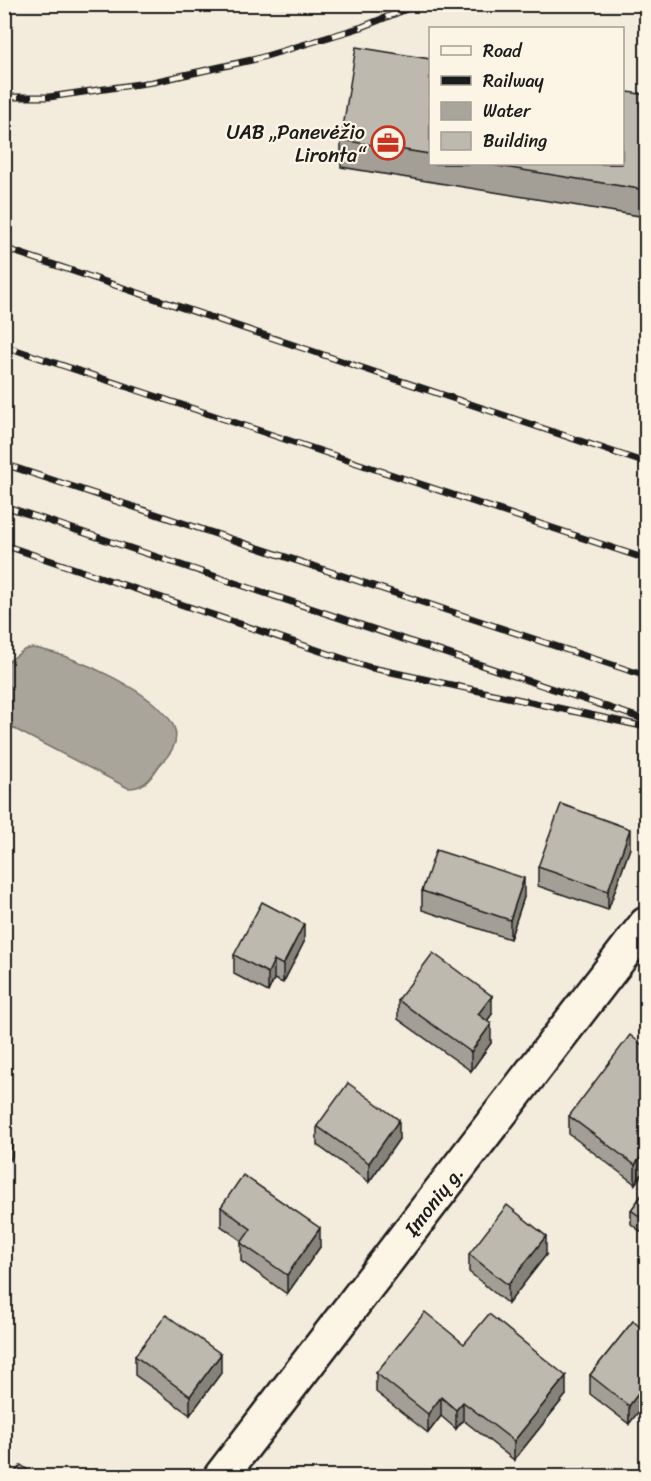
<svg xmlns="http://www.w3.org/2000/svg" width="651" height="1481" font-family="Sriracha,sans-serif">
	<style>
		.water { fill: #aaa59b; stroke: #716e68; stroke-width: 1.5 }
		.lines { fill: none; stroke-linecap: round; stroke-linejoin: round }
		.minor-casing { stroke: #1c1c1c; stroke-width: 38 }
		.minor { stroke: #fcf5e5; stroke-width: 33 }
		.rail-casing { stroke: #1c1c1c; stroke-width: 7 }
		.rail { stroke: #fcf5e5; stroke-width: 4.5; stroke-dasharray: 14; stroke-linecap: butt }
		.wall { fill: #a39f96; stroke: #1c1c1c; stroke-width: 1.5 }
		.shaded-wall { fill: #85827a; stroke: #1c1c1c; stroke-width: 1.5 }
		.building { fill: #beb9ae; stroke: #1c1c1c; stroke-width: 1.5 }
		.labels { text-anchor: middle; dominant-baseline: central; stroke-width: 4.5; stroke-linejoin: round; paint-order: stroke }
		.poi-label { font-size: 20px; fill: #1c1c1c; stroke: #fcf5e5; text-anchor: end }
		.street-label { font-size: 20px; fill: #1c1c1c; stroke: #fcf5e5 }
	</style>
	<rect width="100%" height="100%" fill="#f3ecdd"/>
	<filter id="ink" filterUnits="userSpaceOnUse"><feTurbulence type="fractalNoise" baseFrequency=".0167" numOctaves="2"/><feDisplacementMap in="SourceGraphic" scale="12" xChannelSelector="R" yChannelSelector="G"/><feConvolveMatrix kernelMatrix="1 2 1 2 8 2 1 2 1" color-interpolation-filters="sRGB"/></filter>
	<g filter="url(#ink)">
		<path class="water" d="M 32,648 C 66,651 166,696 175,730 C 179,745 168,756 159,766 C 150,779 145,788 128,788 L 5,724 L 5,664 L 24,650 Z"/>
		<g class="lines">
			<defs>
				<path id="minor" d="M 221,1476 L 646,924"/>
			</defs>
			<use href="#minor" class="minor-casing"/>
			<use href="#minor" class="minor"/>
			<defs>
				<g id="rail">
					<path d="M 4,97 L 49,97 L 153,82 L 256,59 L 362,27 L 419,4"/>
					<path d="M 4,248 L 646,463"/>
					<path d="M 4,346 L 646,559"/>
					<path d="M 4,464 L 646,676"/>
					<path d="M 4,506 L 646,720"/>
					<path d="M 4,545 L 368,667 L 646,727"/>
				</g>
			</defs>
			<use href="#rail" class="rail-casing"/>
			<use href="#rail" class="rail"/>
		</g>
		<g class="wall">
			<path d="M 430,59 L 430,164 L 622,164 L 646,95 L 646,217 L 341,167 L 341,140 Z"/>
			<path d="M 630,848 L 608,910 L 538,886 L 538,867 Z"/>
			<path d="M 422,891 L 524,897 L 510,939 L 422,910 Z"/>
			<path d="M 304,942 L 283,983 L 274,979 L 268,992 L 234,974 L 234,955 Z"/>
			<path d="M 398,1000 L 492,1014 L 487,1021 L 491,1043 L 471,1071 L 398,1019 Z"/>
			<path d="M 646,1048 L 646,1168 L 635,1184 L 569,1134 L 569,1116 Z"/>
			<path d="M 317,1126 L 399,1139 L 369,1182 L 317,1145 Z"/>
			<path d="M 646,1189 L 646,1236 L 631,1224 L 631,1210 Z"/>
			<path d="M 221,1207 L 320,1247 L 287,1294 L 241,1261 L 241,1243 L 242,1241 L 221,1226 Z"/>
			<path d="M 469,1254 L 546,1255 L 508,1304 L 469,1272 Z"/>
			<path d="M 633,1321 L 629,1424 L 590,1394 L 590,1375 Z"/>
			<path d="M 464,1344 L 566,1395 L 514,1460 L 463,1420 L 456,1429 L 441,1416 L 428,1433 L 376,1392 L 376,1373 Z"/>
			<path d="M 135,1356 L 221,1373 L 190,1415 L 135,1375 Z"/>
		</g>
		<g class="shaded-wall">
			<path d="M 630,829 L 630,848 L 608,910 L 608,891 Z"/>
			<path d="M 524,878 L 524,897 L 510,939 L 510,920 Z"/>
			<path d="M 304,924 L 304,942 L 283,983 L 283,965 Z"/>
			<path d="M 274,960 L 274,979 L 268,992 L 268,973 Z"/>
			<path d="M 492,996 L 492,1014 L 478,1033 L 478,1014 Z"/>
			<path d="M 491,1024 L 491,1043 L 471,1071 L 471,1052 Z"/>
			<path d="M 399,1120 L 399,1139 L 369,1182 L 369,1163 Z"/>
			<path d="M 12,1138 L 12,1157 L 4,1168 L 4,1149 Z"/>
			<path d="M 646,1149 L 646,1168 L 635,1184 L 635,1165 Z"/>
			<path d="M 320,1228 L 320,1247 L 287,1294 L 287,1275 Z"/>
			<path d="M 546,1236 L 546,1255 L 508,1304 L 508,1285 Z"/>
			<path d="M 221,1354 L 221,1373 L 190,1415 L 190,1396 Z"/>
			<path d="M 566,1376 L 566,1395 L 514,1460 L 514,1441 Z"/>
			<path d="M 646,1383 L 646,1402 L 629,1424 L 629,1406 Z"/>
			<path d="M 441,1397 L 441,1416 L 428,1433 L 428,1414 Z"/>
			<path d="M 463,1402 L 463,1420 L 456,1429 L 456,1410 Z"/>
		</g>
		<g class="building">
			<path d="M 356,47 L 430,59 L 430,154 L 341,140 Z"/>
			<path d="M 622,91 L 646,95 L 646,190 L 486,164 L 622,164 Z"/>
			<path d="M 561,804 L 630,829 L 608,891 L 538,867 Z"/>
			<path d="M 436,850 L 524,878 L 510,920 L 422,891 Z"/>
			<path d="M 262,902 L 304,924 L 283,965 L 274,960 L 268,973 L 234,955 Z"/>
			<path d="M 433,953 L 492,996 L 478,1014 L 491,1024 L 471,1052 L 398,1000 Z"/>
			<path d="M 630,1035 L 646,1048 L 646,1149 L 635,1165 L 569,1116 Z"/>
			<path d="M 348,1083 L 399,1120 L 369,1163 L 317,1126 Z"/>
			<path d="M 4,1133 L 12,1138 L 4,1149 Z"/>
			<path d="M 243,1175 L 320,1228 L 287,1275 L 241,1243 L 251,1229 L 221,1207 Z"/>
			<path d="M 646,1189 L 646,1221 L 631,1210 Z"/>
			<path d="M 507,1205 L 546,1236 L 508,1285 L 469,1254 Z"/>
			<path d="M 425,1312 L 464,1344 L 489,1314 L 566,1376 L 514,1441 L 463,1402 L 456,1410 L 441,1397 L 428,1414 L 376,1373 Z"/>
			<path d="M 166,1315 L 221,1354 L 190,1396 L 135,1356 Z"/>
			<path d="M 633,1321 L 646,1332 L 646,1383 L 629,1406 L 590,1375 Z"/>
			<path d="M 21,1465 L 36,1476 L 12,1476 Z"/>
			<path d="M 291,1471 L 297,1476 L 287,1476 Z"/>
		</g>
	</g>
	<defs>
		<symbol id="office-ring" viewBox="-11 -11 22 22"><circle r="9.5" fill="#fcf5e5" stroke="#c8321e" stroke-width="1.5"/><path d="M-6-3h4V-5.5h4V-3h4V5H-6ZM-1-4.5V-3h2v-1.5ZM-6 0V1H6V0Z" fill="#c8321e"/></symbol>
	</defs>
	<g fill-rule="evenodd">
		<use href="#office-ring" x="369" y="124" width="38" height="38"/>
	</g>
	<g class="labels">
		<g class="poi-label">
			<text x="365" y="132">UAB „Panevėžio<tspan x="365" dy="23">Lironta“</tspan></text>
		</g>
		<g class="street-label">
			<text transform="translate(434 1201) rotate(-52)">Įmonių g.</text>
		</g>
	</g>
	<rect width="651" height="1481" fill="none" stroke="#fcf5e5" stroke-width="24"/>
	<rect x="12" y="12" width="627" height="1457" fill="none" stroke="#1c1c1c" stroke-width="2" filter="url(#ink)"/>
	<rect x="429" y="27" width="195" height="138" fill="#fcf5e5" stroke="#a29e95" stroke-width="1.5"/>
	<rect x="441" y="46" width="30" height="9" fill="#fcf5e5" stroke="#a29e95" stroke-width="1.5"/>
	<text x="483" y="57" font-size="18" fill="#1c1c1c">Road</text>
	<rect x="441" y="76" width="30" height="9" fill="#1c1c1c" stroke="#a29e95" stroke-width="1.5"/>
	<text x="483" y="87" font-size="18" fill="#1c1c1c">Railway</text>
	<rect x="441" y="102" width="30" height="18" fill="#aaa59b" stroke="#a29e95" stroke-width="1.5"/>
	<text x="483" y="117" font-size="18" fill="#1c1c1c">Water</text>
	<rect x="441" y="132" width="30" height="18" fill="#beb9ae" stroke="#a29e95" stroke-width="1.5"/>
	<text x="483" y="147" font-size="18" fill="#1c1c1c">Building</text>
</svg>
